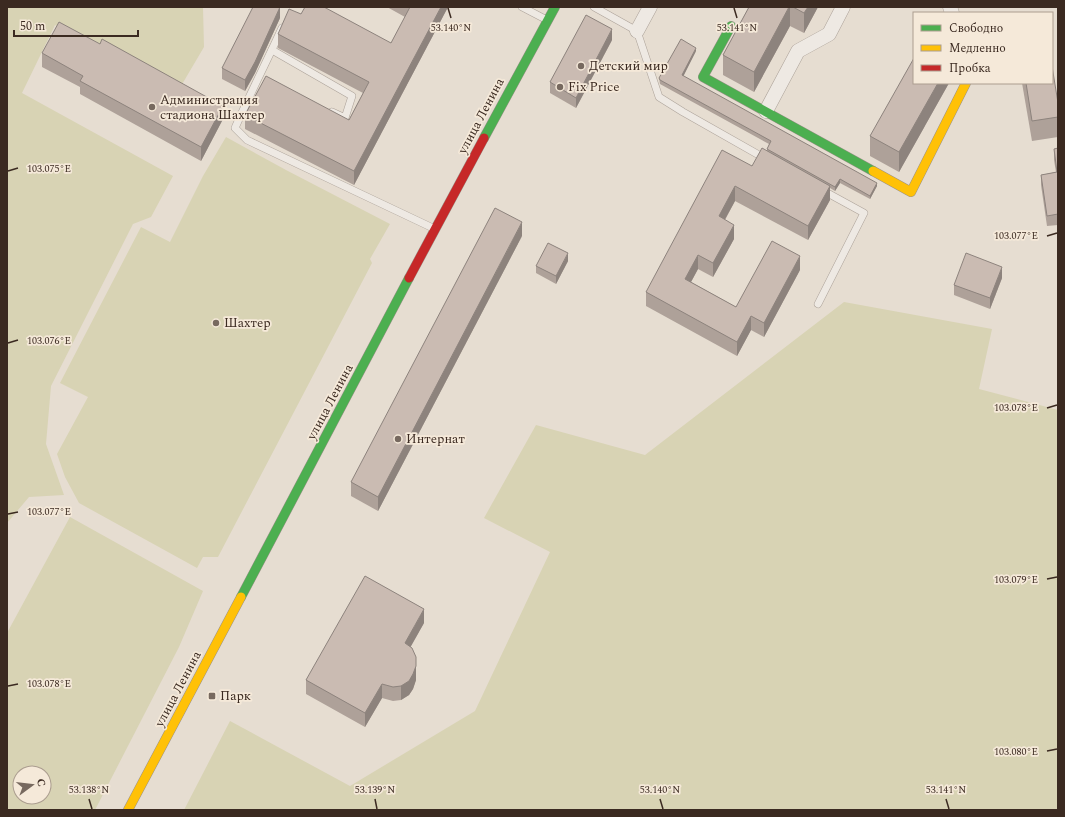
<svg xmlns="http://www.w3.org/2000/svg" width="1065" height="817" font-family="Spectral,serif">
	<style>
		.green { fill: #d8d3b4; fill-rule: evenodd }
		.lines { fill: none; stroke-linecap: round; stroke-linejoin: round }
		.lane-casing { stroke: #aca299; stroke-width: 8 }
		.street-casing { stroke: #aca299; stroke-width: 15 }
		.fast-casing { stroke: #9b928a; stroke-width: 10 }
		.slow-casing { stroke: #9b928a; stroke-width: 10 }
		.jam-casing { stroke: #9b928a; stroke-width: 10 }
		.lane { stroke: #eee9e3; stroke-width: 7 }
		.street { stroke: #eee9e3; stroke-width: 14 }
		.fast { stroke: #4caf50; stroke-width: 9 }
		.slow { stroke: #ffc107; stroke-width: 9 }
		.jam { stroke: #c62828; stroke-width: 9 }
		.wall { fill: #aea199 }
		.shaded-wall { fill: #8d837d }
		.building { fill: #cabbb2; stroke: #8d837d }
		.ticks { fill: none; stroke: #3b2a21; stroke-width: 1.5 }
		.poi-dot { fill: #77695f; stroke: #f5e9d9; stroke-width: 1.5 }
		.labels { text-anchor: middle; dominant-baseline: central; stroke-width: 3.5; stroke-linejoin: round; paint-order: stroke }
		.poi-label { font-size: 13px; fill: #3b2a21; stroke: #f5e9d9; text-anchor: start }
		.street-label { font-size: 13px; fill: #3b2a21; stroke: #f5e9d9 }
		.ticks-label { font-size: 10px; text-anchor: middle; fill: #3b2a21; stroke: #f5e9d9; stroke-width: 3.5; stroke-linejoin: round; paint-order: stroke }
	</style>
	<rect width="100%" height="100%" fill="#e6ddd1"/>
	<g class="green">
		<path d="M 7,7 L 203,7 L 204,47 L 181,86 L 55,25 L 22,93 L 173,176 L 151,217 L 133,224 L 51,386 L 46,444 L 64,495 L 29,497 L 7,523 Z"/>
		<path d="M 226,137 L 286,170 L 390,224 L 370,259 L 372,263 L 218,557 L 203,557 L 197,568 L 79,503 L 65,477 L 57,454 L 88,397 L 60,383 L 141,227 L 170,242 L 203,176 Z"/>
		<path d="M 844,302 L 992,329 L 979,389 L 1058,410 L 1058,810 L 184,810 L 230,721 L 350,786 L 475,711 L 550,552 L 484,518 L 536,425 L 645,455 Z"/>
		<path d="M 70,517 L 203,591 L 179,647 L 95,810 L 7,810 L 7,633 ZM 20,773 L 44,773 L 44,797 L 20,797 Z"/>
	</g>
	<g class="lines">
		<defs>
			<g id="lane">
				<path d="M 522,7 L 547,20"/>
				<path d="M 594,7 L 637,31 L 659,97 L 683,112 L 766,159"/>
				<path d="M 282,28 C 267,61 250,94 235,128 L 247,140 L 435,229"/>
				<path d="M 272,50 L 352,96 L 345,118 L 332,112"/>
				<path d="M 818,304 L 864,213 L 822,190"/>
			</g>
			<g id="street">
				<path d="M 950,7 L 952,13"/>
				<path d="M 637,31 L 650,7"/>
				<path d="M 766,111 L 798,51 L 829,34 L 843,7"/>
			</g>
			<g id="fast">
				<path d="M 731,26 L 703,77 L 873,171"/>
				<path d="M 484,138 L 555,7"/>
				<path d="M 241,597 L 409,278"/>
			</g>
			<g id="slow">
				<path d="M 873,171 L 911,192 L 966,83"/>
				<path d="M 128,810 L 241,597"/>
			</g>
			<path id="jam" d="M 409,278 L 484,138"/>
		</defs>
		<use href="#lane" class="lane-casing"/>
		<use href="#street" class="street-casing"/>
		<use href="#fast" class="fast-casing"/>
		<use href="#slow" class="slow-casing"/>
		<use href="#jam" class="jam-casing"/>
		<use href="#lane" class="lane"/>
		<use href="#street" class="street"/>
		<use href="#fast" class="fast"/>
		<use href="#slow" class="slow"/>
		<use href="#jam" class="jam"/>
	</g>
	<g class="wall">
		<path d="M 387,7 L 448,7 L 354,185 L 245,129 L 245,115 L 349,120 L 363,93 L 278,48 L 278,34 L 391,43 L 405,17 Z"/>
		<path d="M 749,7 L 818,7 L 804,33 L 790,26 L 754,92 L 723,75 L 723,55 Z"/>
		<path d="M 280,18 L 255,73 L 245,91 L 222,79 L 222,68 Z"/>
		<path d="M 612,40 L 576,108 L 550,93 L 550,82 Z"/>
		<path d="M 696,51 L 683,76 L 877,186 L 870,199 L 840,183 L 835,191 L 830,188 L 830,200 L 808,240 L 735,201 L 725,220 L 734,239 L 713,277 L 698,269 L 691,282 L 736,307 L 800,270 L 764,337 L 751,330 L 737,356 L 646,306 L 646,292 L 752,166 L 767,150 L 769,144 L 660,84 L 659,78 Z"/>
		<path d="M 42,53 L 223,119 L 201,161 L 80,94 L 80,87 L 42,67 Z"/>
		<path d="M 914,83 L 949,83 L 899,172 L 870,156 L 870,136 Z"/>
		<path d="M 1022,83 L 1052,83 L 1058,103 L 1058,137 L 1032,141 Z"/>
		<path d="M 1058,148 L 1058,225 L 1047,226 L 1041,185 L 1041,175 L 1056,172 L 1054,160 L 1054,149 Z"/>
		<path d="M 522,236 L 378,511 L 351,496 L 351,482 Z"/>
		<path d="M 568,261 L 556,284 L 536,273 L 536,266 Z"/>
		<path d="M 1002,278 L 990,309 L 954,295 L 954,285 Z"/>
		<path d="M 424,623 L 410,647 L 416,680 L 413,689 L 409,695 L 401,700 L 393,701 L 382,698 L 365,727 L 306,694 L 306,680 Z"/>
	</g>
	<g class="shaded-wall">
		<path d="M 280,7 L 280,18 L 255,73 L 245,91 L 245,80 Z"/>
		<path d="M 441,7 L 448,7 L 354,185 L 354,171 Z"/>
		<path d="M 789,7 L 790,7 L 790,26 L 754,92 L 754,72 Z"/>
		<path d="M 808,7 L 818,7 L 804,33 L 804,13 Z"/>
		<path d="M 612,29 L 612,40 L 576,108 L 576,98 Z"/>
		<path d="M 696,48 L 696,51 L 682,79 L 682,75 Z"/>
		<path d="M 938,83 L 949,83 L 899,172 L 899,152 Z"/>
		<path d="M 223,106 L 223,119 L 201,161 L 201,147 Z"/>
		<path d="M 840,179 L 840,183 L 835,191 L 835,187 Z"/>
		<path d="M 877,183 L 877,186 L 870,199 L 870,196 Z"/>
		<path d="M 735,186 L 735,201 L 719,230 L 719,216 Z"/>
		<path d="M 830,186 L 830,200 L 808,240 L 808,226 Z"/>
		<path d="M 522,222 L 522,236 L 378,511 L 378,497 Z"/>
		<path d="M 734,225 L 734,239 L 713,277 L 713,263 Z"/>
		<path d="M 568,253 L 568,261 L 556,284 L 556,276 Z"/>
		<path d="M 698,255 L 698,269 L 685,293 L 685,279 Z"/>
		<path d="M 800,256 L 800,270 L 764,337 L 764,323 Z"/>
		<path d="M 1002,267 L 1002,278 L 990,309 L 990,298 Z"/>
		<path d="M 751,316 L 751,330 L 737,356 L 737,342 Z"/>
		<path d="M 424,609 L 424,623 L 405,657 L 405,643 Z"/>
		<path d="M 416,666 L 416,680 L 413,689 L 409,695 L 401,700 L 401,686 Z"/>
		<path d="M 382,684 L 382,698 L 365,727 L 365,713 Z"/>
	</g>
	<g class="building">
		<path d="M 253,7 L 280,7 L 255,62 L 245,80 L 222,68 Z"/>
		<path d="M 305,7 L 324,7 L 391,43 L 410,7 L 441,7 L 354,171 L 245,115 L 266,76 L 349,120 L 369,82 L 278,34 L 289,9 L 301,14 Z"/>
		<path d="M 749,7 L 789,7 L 754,72 L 723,55 Z"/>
		<path d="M 793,7 L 808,7 L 804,13 Z"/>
		<path d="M 586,15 L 612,29 L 576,98 L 550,82 Z"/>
		<path d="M 59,22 L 100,44 L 102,39 L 223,106 L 201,147 L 80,81 L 83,76 L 42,53 Z"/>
		<path d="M 681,39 L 696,48 L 682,75 L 877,183 L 870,196 L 840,179 L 835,187 L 767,149 L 771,141 L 660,80 L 659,78 Z"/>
		<path d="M 914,58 L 914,83 L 938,83 L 899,152 L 870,136 Z"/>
		<path d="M 1052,66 L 1058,103 L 1058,117 L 1032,121 L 1026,83 L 1052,83 Z"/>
		<path d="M 762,148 L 830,186 L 808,226 L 735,186 L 719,216 L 734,225 L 713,263 L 698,255 L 685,279 L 736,307 L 772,241 L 800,256 L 764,323 L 751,316 L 737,342 L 646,292 L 722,150 L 752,166 Z"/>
		<path d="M 1058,148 L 1058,214 L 1047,216 L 1041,175 L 1057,172 L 1054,149 Z"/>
		<path d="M 495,208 L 522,222 L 378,497 L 351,482 Z"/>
		<path d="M 548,243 L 568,253 L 556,276 L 536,266 Z"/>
		<path d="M 966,253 L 1002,267 L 990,298 L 954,285 Z"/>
		<path d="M 365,576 L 424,609 L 405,643 L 412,648 L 416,657 L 416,666 L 413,674 L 409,681 L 401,686 L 393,687 L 382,684 L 365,713 L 306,680 Z"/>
	</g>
	<path class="ticks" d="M 448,8 L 451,18M 734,8 L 737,18M 8,171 L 18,168M 1047,236 L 1057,233M 8,343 L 18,340M 1047,408 L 1057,405M 8,514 L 18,512M 1047,579 L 1057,577M 8,686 L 18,684M 1047,751 L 1057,749M 89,799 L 92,809M 375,799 L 377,809M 660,799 L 663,809M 946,799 L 949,809"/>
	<g class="poi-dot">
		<circle cx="581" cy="66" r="4"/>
		<circle cx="560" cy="87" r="4"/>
		<circle cx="152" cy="107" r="4"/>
		<circle cx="216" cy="323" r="4"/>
		<circle cx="398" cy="439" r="4"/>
		<rect x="208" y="692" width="8" height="8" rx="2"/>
	</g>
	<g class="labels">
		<g class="poi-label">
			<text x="589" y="66">Детский мир</text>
			<text x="568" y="87">Fix Price</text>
			<text x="160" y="100">Администрация<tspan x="160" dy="15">стадиона Шахтер</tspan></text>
			<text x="224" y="323">Шахтер</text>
			<text x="406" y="439">Интернат</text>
			<text x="220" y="696">Парк</text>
		</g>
		<g class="street-label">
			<text transform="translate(481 116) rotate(-62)">улица Ленина</text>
			<text transform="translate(330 402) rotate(-62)">улица Ленина</text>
			<text transform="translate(178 689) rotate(-62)">улица Ленина</text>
		</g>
	</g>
	<g class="ticks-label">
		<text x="451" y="31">53.140°N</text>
		<text x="737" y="31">53.141°N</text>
		<text x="49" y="172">103.075°E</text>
		<text x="1016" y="239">103.077°E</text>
		<text x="49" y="344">103.076°E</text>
		<text x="1016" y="411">103.078°E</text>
		<text x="49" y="515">103.077°E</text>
		<text x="1016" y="583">103.079°E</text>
		<text x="49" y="687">103.078°E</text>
		<text x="1016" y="755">103.080°E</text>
		<text x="89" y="793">53.138°N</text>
		<text x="375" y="793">53.139°N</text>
		<text x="660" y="793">53.140°N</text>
		<text x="946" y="793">53.141°N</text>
	</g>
	<rect width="1065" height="817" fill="none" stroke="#3b2a21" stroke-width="16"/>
	<rect x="913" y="12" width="140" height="72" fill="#f5e9d9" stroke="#ab9d8f"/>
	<rect x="921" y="25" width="20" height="6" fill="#4caf50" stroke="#ab9d8f"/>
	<text x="949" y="32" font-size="12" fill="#3b2a21">Свободно</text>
	<rect x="921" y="45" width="20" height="6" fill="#ffc107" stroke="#ab9d8f"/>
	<text x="949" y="52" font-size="12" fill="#3b2a21">Медленно</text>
	<rect x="921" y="65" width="20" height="6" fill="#c62828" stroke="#ab9d8f"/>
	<text x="949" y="72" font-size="12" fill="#3b2a21">Пробка</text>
	<g transform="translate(32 785) rotate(75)"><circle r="19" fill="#f5e9d9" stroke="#ab9d8f"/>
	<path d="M0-3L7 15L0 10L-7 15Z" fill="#77695f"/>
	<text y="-6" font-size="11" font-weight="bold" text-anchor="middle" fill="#3b2a21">С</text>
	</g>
	<path d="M14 30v6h124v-6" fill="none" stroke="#3b2a21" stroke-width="2"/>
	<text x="20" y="30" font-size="12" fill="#3b2a21" stroke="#f5e9d9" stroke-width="3" paint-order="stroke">50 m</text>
</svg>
